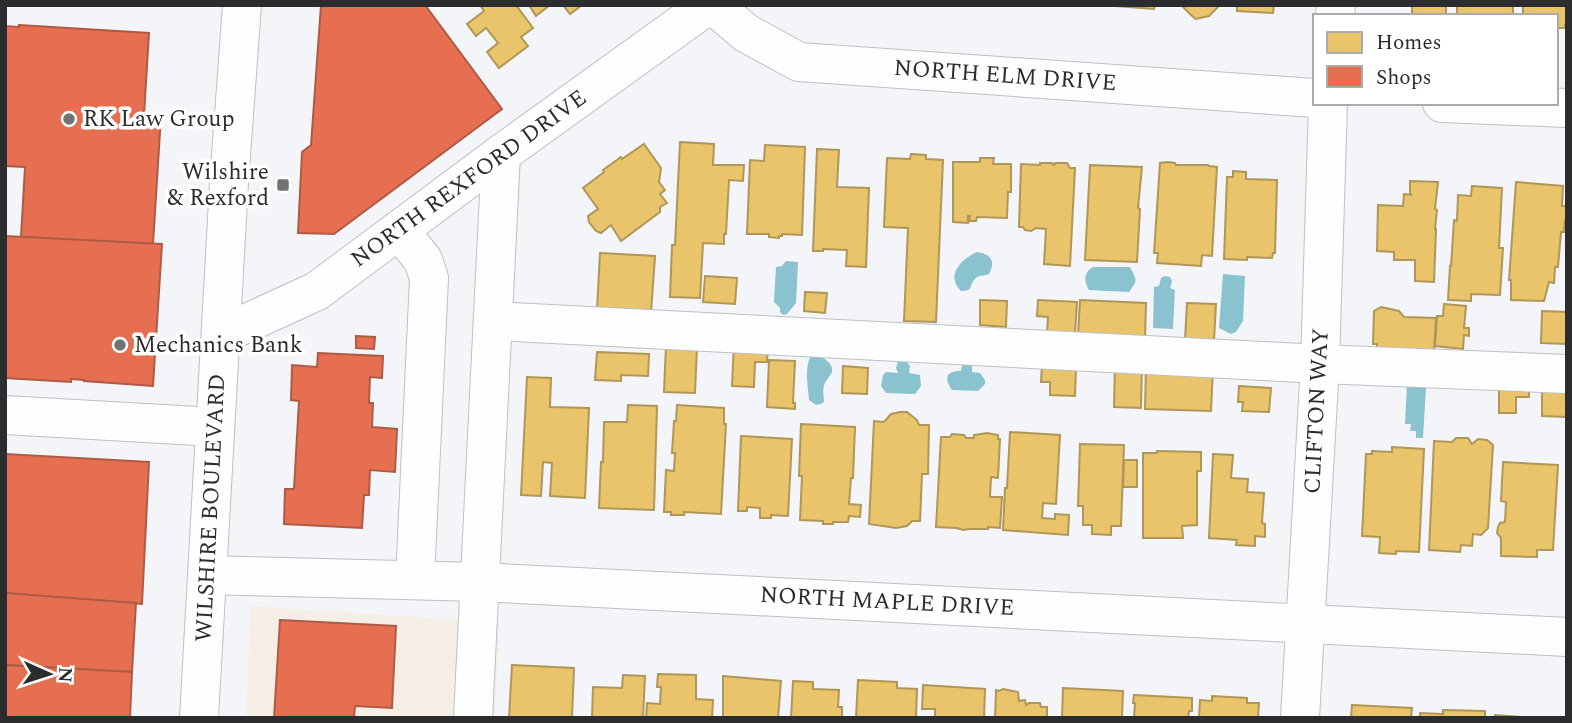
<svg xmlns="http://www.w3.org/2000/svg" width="1572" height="723" font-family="Spectral,serif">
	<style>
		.commercial { fill: #f5eee5 }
		.water { fill: #8bc2d0 }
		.homes { fill: #e9c46a; stroke: #b09658; stroke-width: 2 }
		.shops { fill: #e76f51; stroke: #ae5b46; stroke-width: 2 }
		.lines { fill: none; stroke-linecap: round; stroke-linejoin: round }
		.minor-casing { stroke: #bebfc1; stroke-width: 40 }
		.major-casing { stroke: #bebfc1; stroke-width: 40 }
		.minor { stroke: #fdfefe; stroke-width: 38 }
		.major { stroke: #fdfefe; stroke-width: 38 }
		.poi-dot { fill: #707274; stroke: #fff; stroke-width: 2.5 }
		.labels { text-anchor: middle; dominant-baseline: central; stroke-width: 7; stroke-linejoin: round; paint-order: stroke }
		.street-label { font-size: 23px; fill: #2a2c2d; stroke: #fff }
		.poi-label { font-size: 23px; fill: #2a2c2d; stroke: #fff; text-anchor: start }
	</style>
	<rect width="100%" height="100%" fill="#f3f5f8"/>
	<path class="commercial" d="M 251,606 L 499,623 L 495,718 L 246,718 Z"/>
	<g class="water">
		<path d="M 977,252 C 991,254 996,261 989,274 C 984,276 978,275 975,279 C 968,287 974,291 961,291 C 945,276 961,259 977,252 Z"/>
		<path d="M 786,261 L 798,262 L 796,303 L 787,314 L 783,315 L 780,312 L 780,308 L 774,302 L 776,267 L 782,266 Z"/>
		<path d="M 1093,267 L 1130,267 C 1137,281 1138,280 1129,292 L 1089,290 C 1084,281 1083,273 1093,267 Z"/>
		<path d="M 1223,274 L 1245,276 L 1243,321 L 1236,332 L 1231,334 L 1219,328 Z"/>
		<path d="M 1165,276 L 1170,277 L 1172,281 L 1170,288 L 1175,290 L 1173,329 L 1153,328 L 1154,287 L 1159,286 L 1161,278 Z"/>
		<path d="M 817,354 C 823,358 834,363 832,372 C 831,375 826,380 825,383 C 822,389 824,395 824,402 L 821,404 L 816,405 L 809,400 C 808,385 804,369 811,355 Z"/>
		<path d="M 898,361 L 906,361 L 910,366 L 909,373 L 920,375 L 921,386 L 915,394 L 886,393 L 881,386 L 883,375 L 886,372 L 898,373 L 896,368 Z"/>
		<path d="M 966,364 L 970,364 L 972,366 L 972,372 L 980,373 L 985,380 L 985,384 L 978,391 L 952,390 C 944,378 946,371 961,371 L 962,365 Z"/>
		<path d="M 1407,385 L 1426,387 L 1423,438 L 1416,438 L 1416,431 L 1410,431 L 1411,424 L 1405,424 Z"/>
	</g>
	<g class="homes">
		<path d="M 480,5 L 516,5 L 533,28 L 521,37 L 528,46 L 499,68 L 487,52 L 498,43 L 486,28 L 476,36 L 467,24 L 484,11 Z"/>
		<path d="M 529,5 L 550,5 L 536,16 Z"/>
		<path d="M 563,5 L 582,5 L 570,14 Z"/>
		<path d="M 1102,5 L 1155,5 L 1154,9 Z"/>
		<path d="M 1181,5 L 1220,5 L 1209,16 L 1196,19 L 1191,15 Z"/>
		<path d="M 1237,5 L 1274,5 L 1273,13 L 1237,11 Z"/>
		<rect x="1412" y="5" width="34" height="11"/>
		<rect x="1457" y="5" width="56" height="11"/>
		<path d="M 1523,5 L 1567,5 L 1567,25 L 1565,25 L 1565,28 L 1556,28 L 1556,16 L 1523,16 Z"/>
		<path d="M 680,142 L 714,144 L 713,165 L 744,165 L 743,181 L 729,180 L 726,234 L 724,234 L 724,244 L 703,243 L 700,298 L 670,297 L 672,245 L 675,245 Z"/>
		<path d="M 644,144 L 661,168 L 659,182 L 665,190 L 660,194 L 667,203 L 660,207 L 660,212 L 621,241 L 611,225 L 601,233 L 596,231 L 589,222 L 588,216 L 598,209 L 583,188 L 604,172 L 603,170 L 621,157 L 622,159 Z"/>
		<path d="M 765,145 L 805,147 L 802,235 L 782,234 L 782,236 L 779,236 L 779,238 L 769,237 L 769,234 L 747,234 L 750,160 L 764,161 Z"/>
		<path d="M 817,149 L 839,150 L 837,187 L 869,188 L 866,267 L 846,266 L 847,250 L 823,249 L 823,251 L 813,251 Z"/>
		<path d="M 911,154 L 926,155 L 926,159 L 943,160 L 936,322 L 904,321 L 908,228 L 884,227 L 887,158 L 910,159 Z"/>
		<path d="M 980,158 L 994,158 L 993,164 L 1011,164 L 1011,192 L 1008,192 L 1007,218 L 977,217 L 976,221 L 969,221 L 970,216 L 968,216 L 968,223 L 953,222 L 953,162 L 980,162 Z"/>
		<path d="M 1167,162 L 1175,163 L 1176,165 L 1208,165 L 1209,166 L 1217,167 L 1212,256 L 1202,255 L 1201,266 L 1157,263 L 1158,253 L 1154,253 L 1160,163 Z"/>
		<path d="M 1040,163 L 1052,163 L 1054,165 L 1055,163 L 1067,163 L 1070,168 L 1075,168 L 1070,266 L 1044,264 L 1046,229 L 1036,228 L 1031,231 L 1025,230 L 1023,227 L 1019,227 L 1021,164 L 1040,165 Z"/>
		<path d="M 1090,165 L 1142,167 L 1138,208 L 1140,209 L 1137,262 L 1085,260 Z"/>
		<path d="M 1233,171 L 1246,172 L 1246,179 L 1277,180 L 1275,253 L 1273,253 L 1272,258 L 1247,257 L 1247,260 L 1224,259 L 1227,177 L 1233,177 Z"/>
		<path d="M 1410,181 L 1438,182 L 1435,209 L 1437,210 L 1435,229 L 1436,229 L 1434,282 L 1415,281 L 1415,260 L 1394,260 L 1394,252 L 1377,251 L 1378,205 L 1403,206 L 1404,194 L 1412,195 L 1410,194 Z"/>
		<path d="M 1516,182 L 1563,186 L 1562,206 L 1567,206 L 1567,220 L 1565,220 L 1564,232 L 1561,232 L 1558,267 L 1555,267 L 1554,283 L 1549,282 L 1544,301 L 1511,300 L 1511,280 L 1509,280 Z"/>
		<path d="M 1472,186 L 1502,188 L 1499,248 L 1503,248 L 1500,295 L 1471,294 L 1471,301 L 1448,300 L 1450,266 L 1451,266 L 1454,220 L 1457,221 L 1458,195 L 1471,196 Z"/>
		<path d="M 600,253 L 655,256 L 651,313 L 597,310 Z"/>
		<path d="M 705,276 L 737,278 L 735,304 L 703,302 Z"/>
		<path d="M 805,292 L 827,293 L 825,313 L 804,311 Z"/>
		<path d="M 980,300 L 1007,301 L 1006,327 L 980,325 Z"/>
		<path d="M 1038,300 L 1077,302 L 1075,334 L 1047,333 L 1048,317 L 1037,316 Z"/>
		<path d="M 1080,300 L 1146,303 L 1145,338 L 1078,335 Z"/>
		<path d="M 1187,303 L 1216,304 L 1214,341 L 1185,340 Z"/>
		<path d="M 1444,304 L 1466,306 L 1464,328 L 1469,328 L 1469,336 L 1464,335 L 1463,349 L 1435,346 L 1437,316 L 1443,316 Z"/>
		<path d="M 1381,307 L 1399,311 L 1404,317 L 1436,318 L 1434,352 L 1377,350 L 1377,344 L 1373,344 L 1374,311 Z"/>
		<path d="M 1542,311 L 1567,312 L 1567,344 L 1541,343 Z"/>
		<path d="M 734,344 L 768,346 L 767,362 L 755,362 L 754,387 L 732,386 Z"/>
		<path d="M 666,345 L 697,346 L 695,393 L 664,392 Z"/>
		<path d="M 597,352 L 649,354 L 648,376 L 621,375 L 621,381 L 595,380 Z"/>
		<path d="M 769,360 L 795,361 L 793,403 L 795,403 L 795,409 L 767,407 Z"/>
		<path d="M 1115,363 L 1142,365 L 1141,408 L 1114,407 Z"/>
		<path d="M 843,366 L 868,368 L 867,394 L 842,393 Z"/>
		<path d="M 1042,366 L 1076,367 L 1075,396 L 1050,395 L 1050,382 L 1041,382 Z"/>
		<path d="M 1146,366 L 1213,368 L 1211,411 L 1145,409 Z"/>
		<path d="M 527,377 L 551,378 L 550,407 L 589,408 L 585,498 L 550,496 L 552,463 L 543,462 L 541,496 L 521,495 Z"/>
		<path d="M 1499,382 L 1529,383 L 1529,397 L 1516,397 L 1516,413 L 1499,413 Z"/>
		<path d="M 1239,386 L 1271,388 L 1269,412 L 1242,411 L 1243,402 L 1238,402 Z"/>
		<path d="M 1542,390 L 1567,390 L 1567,417 L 1542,416 Z"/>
		<path d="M 628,405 L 657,406 L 654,510 L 599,508 L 601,462 L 603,462 L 604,422 L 627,422 Z"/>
		<path d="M 677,405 L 724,408 L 724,424 L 726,424 L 721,514 L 684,512 L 684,515 L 671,515 L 671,512 L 664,512 L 666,470 L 674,471 L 675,453 L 672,453 L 674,421 L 676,421 Z"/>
		<path d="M 900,412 L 907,412 L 917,420 L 919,425 L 929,425 L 928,474 L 922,474 L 920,521 L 912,521 L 907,526 L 896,528 L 869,524 L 874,421 L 884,422 L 891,414 Z"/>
		<path d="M 801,424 L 855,427 L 853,478 L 851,478 L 849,504 L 861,505 L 860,517 L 849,516 L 848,522 L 833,522 L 833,524 L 823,524 L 823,521 L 800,520 L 802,476 L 799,476 Z"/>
		<path d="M 1010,432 L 1060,435 L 1056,504 L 1043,503 L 1042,518 L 1055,519 L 1055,514 L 1069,515 L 1068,535 L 1003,530 L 1005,488 L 1007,488 Z"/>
		<path d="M 987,433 L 998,435 L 998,439 L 1000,439 L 998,478 L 991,477 L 990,497 L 1002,497 L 1000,528 L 988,527 L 988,529 L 970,529 L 963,530 L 957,528 L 936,527 L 941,437 L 950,437 L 952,434 L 964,435 L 966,438 L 974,438 L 974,435 Z"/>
		<path d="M 741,436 L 792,439 L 788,516 L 771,515 L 771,518 L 760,518 L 760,508 L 747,507 L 747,511 L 738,511 Z"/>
		<path d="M 1456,438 L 1468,438 L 1472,444 L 1478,439 L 1487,440 L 1493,445 L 1488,528 L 1481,535 L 1473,534 L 1472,546 L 1461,545 L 1460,552 L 1429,550 L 1434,441 L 1452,442 Z"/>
		<path d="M 1080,444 L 1124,445 L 1121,526 L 1111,526 L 1111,535 L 1092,534 L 1092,525 L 1083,525 L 1083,506 L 1078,506 Z"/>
		<path d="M 1392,447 L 1424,449 L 1419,552 L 1396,551 L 1396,554 L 1379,553 L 1380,537 L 1362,536 L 1366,454 L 1372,454 L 1372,451 L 1392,452 Z"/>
		<path d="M 1157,451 L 1201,452 L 1201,471 L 1197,471 L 1197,525 L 1182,526 L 1183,538 L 1143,538 L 1143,453 L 1157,453 Z"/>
		<path d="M 1213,454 L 1233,455 L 1231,478 L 1248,479 L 1247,492 L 1264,493 L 1262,523 L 1265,524 L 1265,537 L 1255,536 L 1255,546 L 1236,545 L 1237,540 L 1209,538 Z"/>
		<path d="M 1124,460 L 1137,460 L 1137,487 L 1123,487 Z"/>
		<path d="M 1503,462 L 1558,465 L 1553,550 L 1537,550 L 1537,557 L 1501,556 L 1501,538 L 1497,533 L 1498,527 L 1500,523 L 1505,522 L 1506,502 L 1501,501 Z"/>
		<path d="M 512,665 L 574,668 L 572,718 L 509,718 Z"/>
		<path d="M 658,674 L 696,675 L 696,699 L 713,700 L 712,718 L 646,718 L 647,703 L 660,704 L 661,687 L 657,687 Z"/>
		<path d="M 623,675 L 645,676 L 643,718 L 592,718 L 593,687 L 622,688 Z"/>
		<path d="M 723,676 L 781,681 L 778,718 L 723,718 Z"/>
		<path d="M 858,680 L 897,682 L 897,688 L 917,689 L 916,718 L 856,718 Z"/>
		<path d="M 793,681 L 813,682 L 813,689 L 839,690 L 838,707 L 842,707 L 842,718 L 791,718 Z"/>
		<path d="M 923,685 L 985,689 L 984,718 L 935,718 L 935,709 L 922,709 Z"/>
		<path d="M 1063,688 L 1123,691 L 1122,718 L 1062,718 Z"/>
		<path d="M 1003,689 L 1018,692 L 1019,701 L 1025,700 L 1026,705 L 1029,703 L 1040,703 L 1041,707 L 1047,707 L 1047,718 L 995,718 L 996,690 L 999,691 Z"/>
		<path d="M 1134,695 L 1192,698 L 1192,711 L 1189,711 L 1188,718 L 1134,718 L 1135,703 L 1133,703 Z"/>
		<path d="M 1212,696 L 1247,698 L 1247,703 L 1259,703 L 1258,718 L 1199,718 L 1200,700 L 1212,701 Z"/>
		<path d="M 1352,705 L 1412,708 L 1411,718 L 1351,718 Z"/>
		<path d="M 1443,710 L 1485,711 L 1485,718 L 1420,718 L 1420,713 L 1443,714 Z"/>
		<path d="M 1495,715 L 1536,718 L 1494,718 Z"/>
	</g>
	<g class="shops">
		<path d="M 321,5 L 425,5 L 502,109 L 334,234 L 298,233 L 302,152 L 311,145 Z"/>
		<path d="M 19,25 L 149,33 L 144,115 L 161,116 L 153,244 L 21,237 L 25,167 L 5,166 L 5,26 L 19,27 Z"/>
		<path d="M 5,236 L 162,244 L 153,386 L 84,381 L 84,380 L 71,379 L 71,382 L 5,378 Z"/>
		<path d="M 356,336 L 375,337 L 374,349 L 356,348 Z"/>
		<path d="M 318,353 L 383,356 L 382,378 L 370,377 L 369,403 L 373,403 L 372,427 L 397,429 L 395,472 L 370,470 L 369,495 L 364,495 L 362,528 L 284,524 L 285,489 L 294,489 L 299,401 L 291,400 L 292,365 L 317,367 Z"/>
		<path d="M 5,454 L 149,462 L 142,604 L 5,593 Z"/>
		<path d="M 5,593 L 136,603 L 132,672 L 5,665 Z"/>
		<path d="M 280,620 L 396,626 L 392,708 L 355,706 L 354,718 L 274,718 Z"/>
		<path d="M 5,665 L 132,672 L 130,718 L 5,718 Z"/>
	</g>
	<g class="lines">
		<defs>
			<g id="minor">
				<path d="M 713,5 L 746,33 L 799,62 L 1315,98"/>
				<path d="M 1335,16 L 1336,5"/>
				<path d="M 1442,103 L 1567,108"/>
				<path d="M 399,230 L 423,260 L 429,278 L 415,580"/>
				<path d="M 493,321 L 1320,364 L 1567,374"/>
				<path d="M 221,335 L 317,291 L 501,154 L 708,5"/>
				<path d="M 5,415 L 215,427"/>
				<path d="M 207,575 L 480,582 L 1567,637"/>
				<path d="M 473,718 L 501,154"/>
				<path d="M 1300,718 L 1320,364 L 1328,103"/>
			</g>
			<path id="major" d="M 199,718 L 229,183 L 242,5"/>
		</defs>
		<use href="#minor" class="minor-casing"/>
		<use href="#major" class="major-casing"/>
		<use href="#minor" class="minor"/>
		<use href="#major" class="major"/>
	</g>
	<g class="poi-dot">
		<circle cx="69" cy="119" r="7"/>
		<rect x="276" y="178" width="14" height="14" rx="3.5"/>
		<circle cx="120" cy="345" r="7"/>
	</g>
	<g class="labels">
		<g class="street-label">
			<text transform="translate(1005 76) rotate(4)">NORTH ELM DRIVE</text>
			<text transform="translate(469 179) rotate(-36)">NORTH REXFORD DRIVE</text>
			<text transform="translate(1317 411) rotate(-87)">CLIFTON WAY</text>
			<text transform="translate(211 508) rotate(-87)">WILSHIRE BOULEVARD</text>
			<text transform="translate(887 602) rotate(3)">NORTH MAPLE DRIVE</text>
		</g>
		<g class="poi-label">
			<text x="83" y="119">RK Law Group</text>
			<text x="269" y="172" text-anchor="end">Wilshire<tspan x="269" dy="26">&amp; Rexford</tspan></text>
			<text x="134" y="345">Mechanics Bank</text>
		</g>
	</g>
	<rect width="1572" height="723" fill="none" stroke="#2a2c2d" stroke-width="14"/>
	<rect x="1313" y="14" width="245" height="91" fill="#ffffff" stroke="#aaabab" stroke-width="2"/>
	<rect x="1327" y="32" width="35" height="21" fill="#e9c46a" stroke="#aaabab" stroke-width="2"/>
	<text x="1376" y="49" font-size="21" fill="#2a2c2d">Homes</text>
	<rect x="1327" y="66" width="35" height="21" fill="#e76f51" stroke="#aaabab" stroke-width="2"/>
	<text x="1376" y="84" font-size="21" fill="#2a2c2d">Shops</text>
	<g transform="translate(49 674) rotate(93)" stroke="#ffffff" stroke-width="5" paint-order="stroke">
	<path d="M0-5L12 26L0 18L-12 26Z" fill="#2a2c2d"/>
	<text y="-10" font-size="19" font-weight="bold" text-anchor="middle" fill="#2a2c2d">N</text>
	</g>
</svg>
